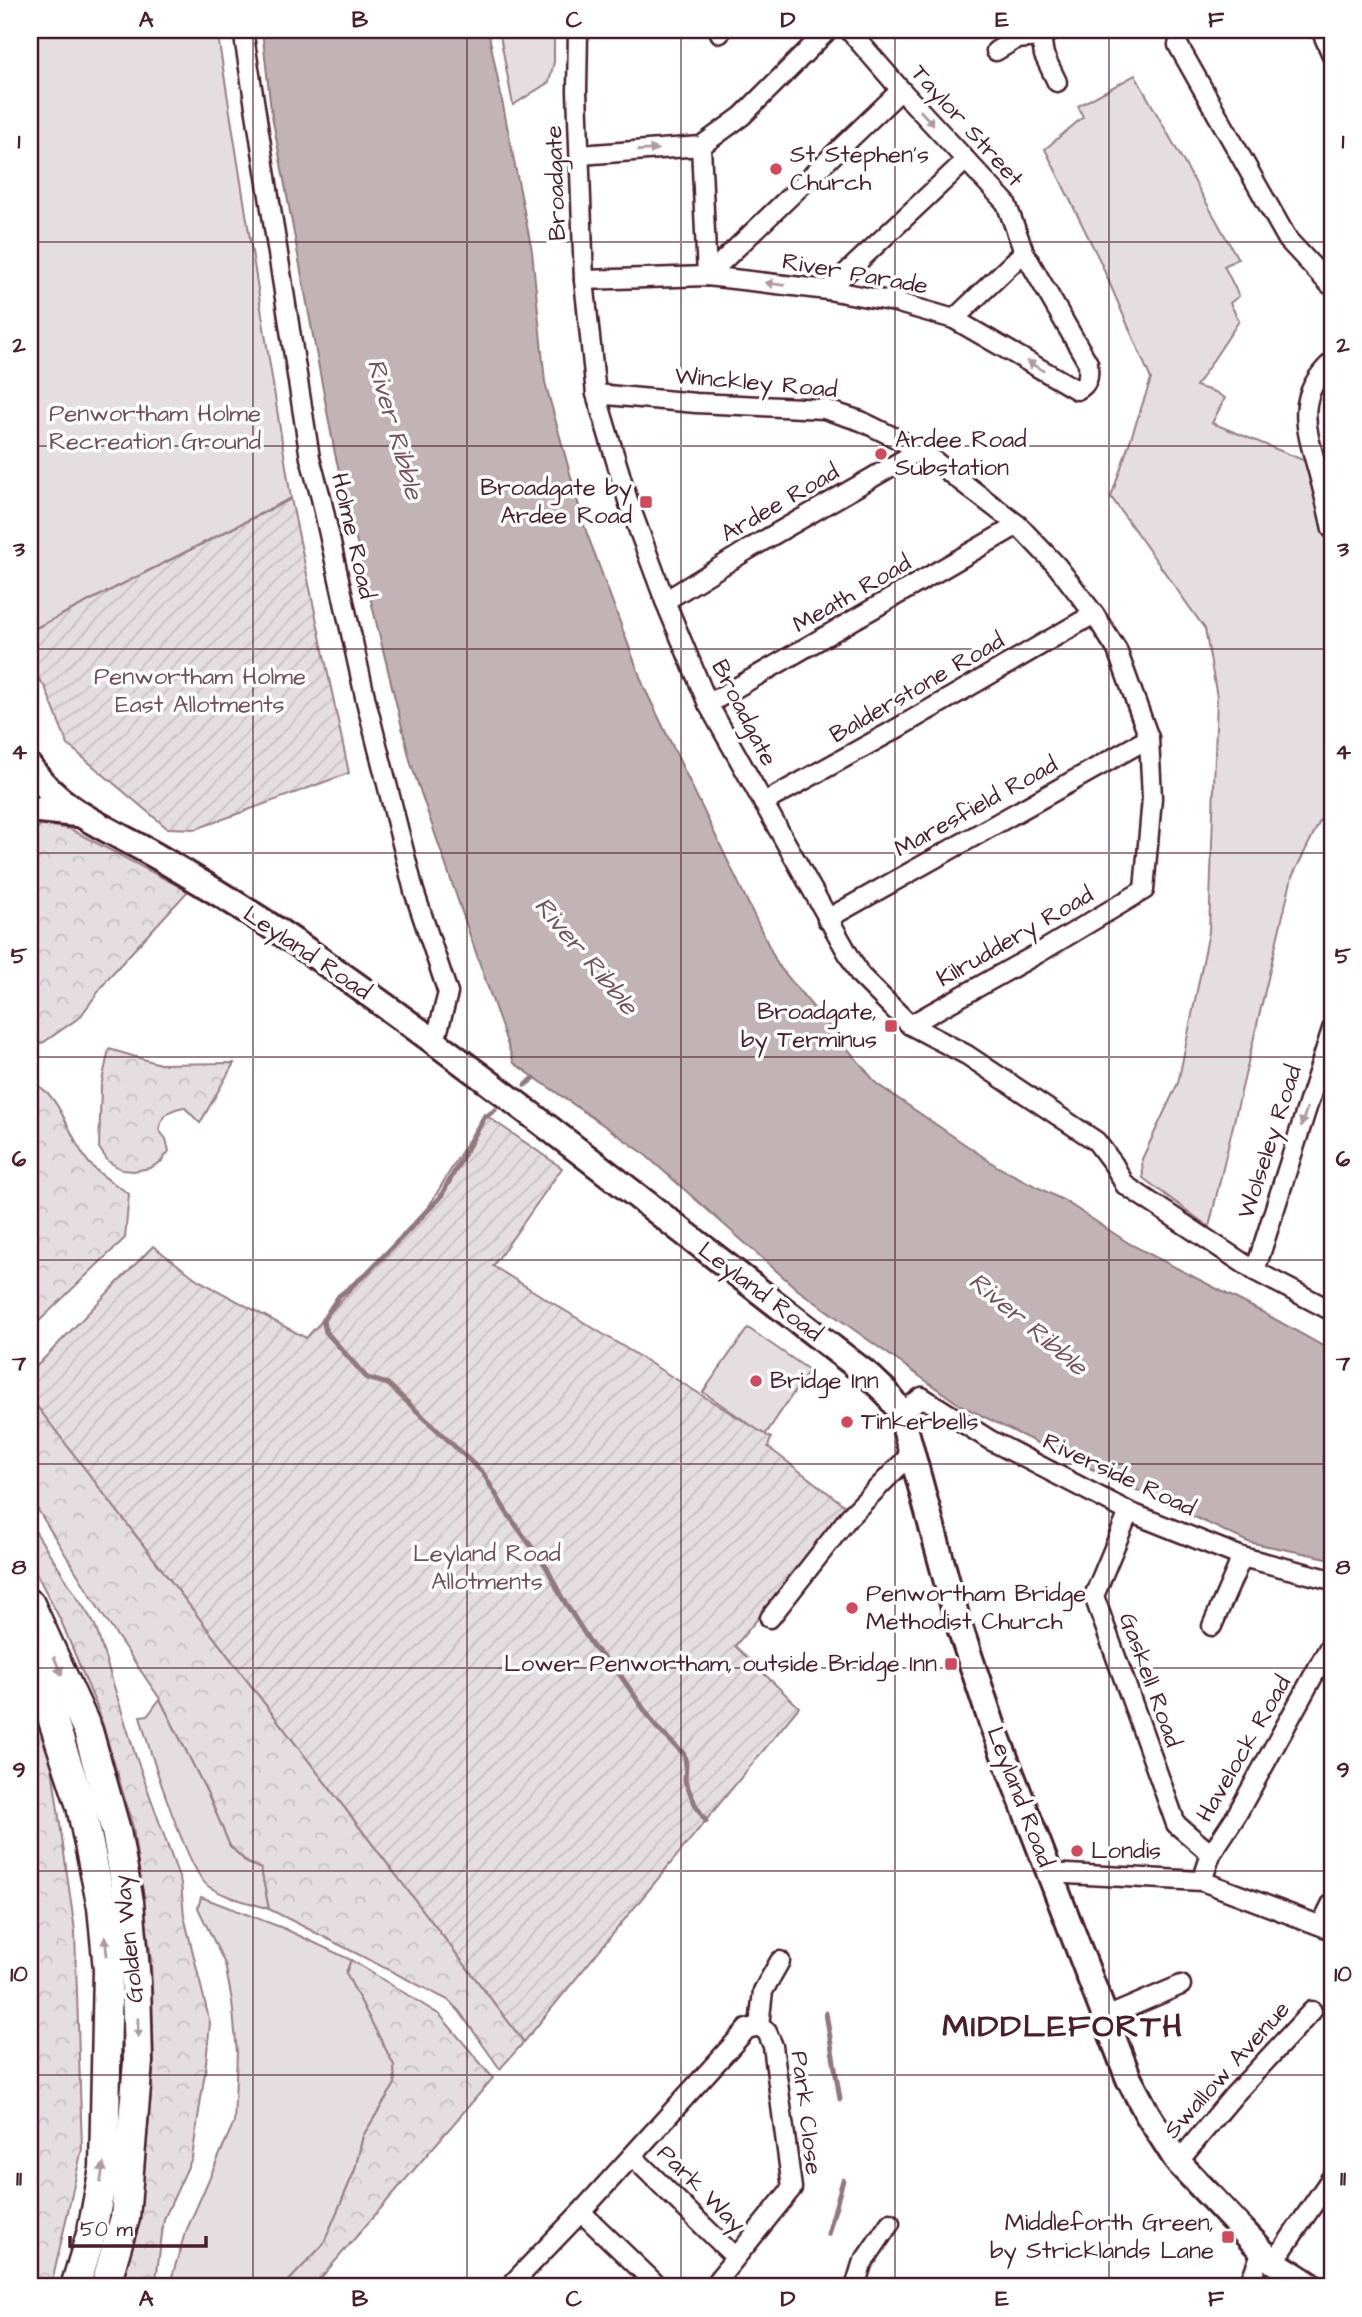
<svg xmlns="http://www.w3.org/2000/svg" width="1362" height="2317" font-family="'Architects Daughter',sans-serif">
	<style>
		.green { fill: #e5dee0; stroke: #987e86; stroke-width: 2 }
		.forest { fill: url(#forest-crowns); stroke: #987e86; stroke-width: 2 }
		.garden { fill: url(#garden-furrows); stroke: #987e86; stroke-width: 2 }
		.water { fill: #c1b3b6; stroke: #91787e; stroke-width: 2 }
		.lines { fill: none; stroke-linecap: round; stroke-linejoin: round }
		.stream { stroke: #91787e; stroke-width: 5 }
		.minor-casing { stroke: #4a1f2b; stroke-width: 23 }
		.secondary-casing { stroke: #4a1f2b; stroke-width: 30 }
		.trunk-casing { stroke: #4a1f2b; stroke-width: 33 }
		.minor { stroke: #fff; stroke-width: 18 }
		.secondary { stroke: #fff; stroke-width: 24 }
		.trunk { stroke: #fff; stroke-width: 28 }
		.oneway { fill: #ae9aa0 }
		.grid { fill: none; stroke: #4a1f2b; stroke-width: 2; stroke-opacity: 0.55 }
		.poi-dot { fill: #d1495b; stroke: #fff; stroke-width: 2.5 }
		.labels { text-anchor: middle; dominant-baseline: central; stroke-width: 7; stroke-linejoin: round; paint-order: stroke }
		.street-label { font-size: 24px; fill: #4a1f2b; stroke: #fff }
		.poi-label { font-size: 24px; fill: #4a1f2b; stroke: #fff; text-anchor: start }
		.park-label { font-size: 24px; fill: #714f58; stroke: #fff }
		.water-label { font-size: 26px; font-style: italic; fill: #74535c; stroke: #fff }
		.district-label { font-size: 32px; font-weight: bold; letter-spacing: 2px; fill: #4a1f2b; stroke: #fff }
		.neatline { fill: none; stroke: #4a1f2b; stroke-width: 2.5 }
		.grid-label { font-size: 23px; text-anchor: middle; font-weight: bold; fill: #4a1f2b }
	</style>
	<defs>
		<pattern id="forest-crowns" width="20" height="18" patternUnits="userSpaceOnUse" patternTransform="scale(1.75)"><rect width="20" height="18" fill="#e5dee0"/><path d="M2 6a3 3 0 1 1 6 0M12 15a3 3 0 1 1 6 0" fill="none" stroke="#c6bec0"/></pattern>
		<pattern id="garden-furrows" width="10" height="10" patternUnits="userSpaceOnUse" patternTransform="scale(1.75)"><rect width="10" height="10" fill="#e5dee0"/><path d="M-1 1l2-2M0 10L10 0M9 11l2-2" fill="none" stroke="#c6bec0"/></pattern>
	</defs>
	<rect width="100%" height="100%" fill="#fff"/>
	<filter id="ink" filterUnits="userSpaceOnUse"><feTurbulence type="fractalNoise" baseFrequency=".0143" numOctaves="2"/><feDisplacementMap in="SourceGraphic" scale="14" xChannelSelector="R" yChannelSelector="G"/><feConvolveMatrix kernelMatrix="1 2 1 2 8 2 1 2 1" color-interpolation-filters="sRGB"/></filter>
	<g filter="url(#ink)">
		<g class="green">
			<path d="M 30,30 L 217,30 L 291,498 L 30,631 Z"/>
			<path d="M 499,30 L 554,30 L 554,62 L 549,82 L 513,105 Z"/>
			<path d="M 1135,75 L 1238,259 L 1224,266 L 1239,296 L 1230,303 L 1239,321 L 1196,386 L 1215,392 L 1225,398 L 1212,423 L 1313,464 L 1332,543 L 1332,814 L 1322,817 L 1292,877 L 1209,1227 L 1143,1178 L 1142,1159 L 1178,1083 L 1209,932 L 1217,697 L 1205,629 L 1111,497 L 1151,379 L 1100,261 L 1045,149 L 1083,117 L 1078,106 Z"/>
			<path d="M 748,1328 L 809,1370 L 765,1435 L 703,1392 Z"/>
			<path d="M 160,1699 L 209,1796 L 230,1846 L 247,1863 L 261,1869 L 269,1909 C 250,1902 225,1898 208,1886 C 188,1872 148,1746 140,1716 L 148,1715 Z"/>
			<path d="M 201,1897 L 283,1928 L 351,1960 L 346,1973 L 394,2065 L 395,2084 L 363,2136 L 355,2170 L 323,2245 L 283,2287 L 169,2287 L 184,2236 L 234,2122 L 237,2053 L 232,2001 L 225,1964 L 198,1908 Z"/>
		</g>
		<g class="forest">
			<path d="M 46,825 L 70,829 L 188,891 L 110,976 L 80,1017 L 44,1042 L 30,1047 L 30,828 Z"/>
			<path d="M 109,1049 L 160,1064 L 234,1063 L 200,1123 L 184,1107 C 169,1110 162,1114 159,1130 L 166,1139 L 169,1151 L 162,1161 L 150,1168 L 134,1171 L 122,1170 L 108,1161 L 99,1148 L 101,1086 Z"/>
			<path d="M 30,1083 C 60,1088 70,1142 90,1164 C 100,1176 117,1185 129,1194 L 125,1238 L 30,1330 Z"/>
			<path d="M 30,1397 L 524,2042 L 500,2069 L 459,2011 L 448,2000 L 269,1909 L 261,1869 L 248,1863 L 230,1846 L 209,1796 L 160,1699 L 102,1614 L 30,1497 Z"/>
			<path d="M 30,1523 L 95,1625 L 135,1754 L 181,1883 L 184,1916 L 210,2023 L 205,2072 L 192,2158 L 164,2219 L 155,2287 L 119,2287 L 144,2172 L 154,2062 L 151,1959 L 133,1827 L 99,1712 L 61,1621 L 30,1561 Z"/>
			<path d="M 30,1703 L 48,1739 L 75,1931 L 82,2149 L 51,2287 L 30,2287 Z"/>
			<path d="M 351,1960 L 440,2015 L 493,2078 L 313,2287 L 283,2287 L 323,2245 L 355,2170 L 363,2136 L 395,2084 L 394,2065 L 346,1973 Z"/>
		</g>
		<g class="garden">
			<path d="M 291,499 L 349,773 L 196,829 L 167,828 L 68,745 L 45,687 L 30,668 L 30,631 Z"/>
			<path d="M 484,1114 L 562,1168 L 493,1266 L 771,1438 L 768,1447 L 849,1509 L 735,1646 L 799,1707 L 524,2042 L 30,1397 L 30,1373 L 153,1246 L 198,1280 L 306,1338 L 429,1206 Z"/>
		</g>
		<path class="water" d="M 262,30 L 488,30 L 532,251 L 545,382 L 585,528 L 644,687 L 778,965 L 877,1084 L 998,1167 L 1065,1201 L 1130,1244 L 1262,1312 L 1332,1351 L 1332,1559 L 1248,1542 L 1060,1454 L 960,1405 L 798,1290 L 642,1152 L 514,1063 L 411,764 L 335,454 L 271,110 Z"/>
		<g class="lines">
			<g class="stream">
				<path d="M 525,1085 L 534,1078"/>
				<path d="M 495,1110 L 484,1118 L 440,1198 L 365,1275 L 339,1296 L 323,1320 L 326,1332 L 367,1378 L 388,1384 L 483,1473 L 507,1513 L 547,1568 L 561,1596 L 593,1647 L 618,1672 L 657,1728 L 684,1754 L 686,1764 L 685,1781 L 696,1806 L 706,1821"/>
				<path d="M 826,2013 L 840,2099"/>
				<path d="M 828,2234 L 843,2180"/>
			</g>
			<defs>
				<g id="minor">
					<path d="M 243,30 L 310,458 L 321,498 L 366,701 L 414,891 L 448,993 L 435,1042"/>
					<path d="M 578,30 L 577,91 L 584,280 L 596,394 L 629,504 L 665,601 L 708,704 L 860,975 L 910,1025 L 967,1055 L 1096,1141 L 1114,1165 L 1125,1185 L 1255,1271 L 1332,1311"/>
					<path d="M 1321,30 L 1332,55"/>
					<path d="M 720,33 L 720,30"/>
					<path d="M 1041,37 L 1044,55 L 1057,82"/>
					<path d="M 1178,45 L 1288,240 L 1329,284"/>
					<path d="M 996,51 L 1016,39 L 1041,37 L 1053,30"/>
					<path d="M 701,146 L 707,276"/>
					<path d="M 580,155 L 701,146 L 742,116 L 828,30"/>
					<path d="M 707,276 L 901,90"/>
					<path d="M 584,280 L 707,276 L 828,290 L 895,302 L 954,319 L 1077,390 C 1089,384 1089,376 1088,363 L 1024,252 L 1006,203 L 901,90 L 849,30"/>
					<path d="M 828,290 L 966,160"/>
					<path d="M 954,319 L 1024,252"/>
					<path d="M 1332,362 C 1294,396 1306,429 1318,471 C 1323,490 1328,510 1332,529"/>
					<path d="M 596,394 L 696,403 L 824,409 L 861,421 L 920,450 L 1018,525 L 1057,566 L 1094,614 L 1117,650 L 1149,738 L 1152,798 L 1144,890 L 1037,954 L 910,1025"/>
					<path d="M 665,601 L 749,549 L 920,450"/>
					<path d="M 708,704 L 1018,525"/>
					<path d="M 763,803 L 889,733 L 1094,614"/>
					<path d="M 827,919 L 1149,738"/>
					<path d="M 1255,1271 L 1332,1029"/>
					<path d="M 901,1413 L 922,1397 L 990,1440 L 1129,1512 L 1242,1557 L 1332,1580"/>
					<path d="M 1129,1512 L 1094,1596 L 1176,1824 L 1211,1854"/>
					<path d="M 770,1618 L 849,1517 L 912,1453"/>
					<path d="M 1212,1626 L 1242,1557"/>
					<path d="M 1048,1873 L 1202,1881 L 1332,1930"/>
					<path d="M 1202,1881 L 1211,1854 L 1236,1816 L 1332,1642"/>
					<path d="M 1321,1925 L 1332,1903"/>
					<path d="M 1104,2018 L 1181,1985"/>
					<path d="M 759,2026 L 763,1991 L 780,1961"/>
					<path d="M 632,2156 L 735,2257"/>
					<path d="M 1178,2162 L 1234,2095 L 1312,2011"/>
					<path d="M 581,2212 L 659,2287"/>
					<path d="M 1274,2262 L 1332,2177"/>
					<path d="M 509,2287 L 581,2212 L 747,2029 L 759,2026 L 767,2032 L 773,2046 L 792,2188 L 712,2287"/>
					<path d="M 855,2287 L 862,2264 L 890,2223"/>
					<path d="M 1248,2287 L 1262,2251"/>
				</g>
				<g id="secondary">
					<path d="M 30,767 C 61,813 112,830 158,857 C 211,888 265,921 315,956 C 504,1088 685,1235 868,1375 L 886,1392 L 901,1413 L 957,1619 L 992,1724 L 1129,2079 L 1148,2115 L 1178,2162 L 1262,2251 L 1274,2262 L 1313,2287"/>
					<path d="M 30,809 L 76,814"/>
				</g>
				<g id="trunk">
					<path d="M 30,1604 L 88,1731 L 116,1831 L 129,1902 L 136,1982 L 138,2062 L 125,2218 L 105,2287"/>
					<path d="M 30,1658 L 46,1699 L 81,1806 L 102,1907 L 108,1969 L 104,2168 L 92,2231 L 75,2287"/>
				</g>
			</defs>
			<use href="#minor" class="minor-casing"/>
			<use href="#secondary" class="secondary-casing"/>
			<use href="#trunk" class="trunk-casing"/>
			<use href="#minor" class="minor"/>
			<use href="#secondary" class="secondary"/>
			<use href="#trunk" class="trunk"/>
		</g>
		<defs><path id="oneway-solid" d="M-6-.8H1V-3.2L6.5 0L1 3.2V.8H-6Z" transform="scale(1.75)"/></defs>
		<g class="oneway">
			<use href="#oneway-solid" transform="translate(927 118) rotate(47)"/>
			<use href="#oneway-solid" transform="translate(648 150) rotate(-4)"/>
			<use href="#oneway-solid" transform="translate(775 284) rotate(-173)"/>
			<use href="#oneway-solid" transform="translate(1035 366) rotate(-150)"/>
			<use href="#oneway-solid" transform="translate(1304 1117) rotate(108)"/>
			<use href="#oneway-solid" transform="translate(58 1666) rotate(66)"/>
			<use href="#oneway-solid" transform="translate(106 1946) rotate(-96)"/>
			<use href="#oneway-solid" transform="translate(138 2028) rotate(89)"/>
			<use href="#oneway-solid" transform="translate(102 2173) rotate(-82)"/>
		</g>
	</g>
	<path class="grid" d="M 253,30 L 253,2287M 467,30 L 467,2287M 681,30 L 681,2287M 895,30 L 895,2287M 1109,30 L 1109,2287M 30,242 L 1332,242M 30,446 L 1332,446M 30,649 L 1332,649M 30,853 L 1332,853M 30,1057 L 1332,1057M 30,1260 L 1332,1260M 30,1464 L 1332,1464M 30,1668 L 1332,1668M 30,1871 L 1332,1871M 30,2075 L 1332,2075"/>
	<g class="poi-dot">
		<circle cx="776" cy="169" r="7"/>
		<circle cx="881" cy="454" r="7"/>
		<rect x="639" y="495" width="14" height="14" rx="3.5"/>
		<rect x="884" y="1019" width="14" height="14" rx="3.5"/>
		<circle cx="756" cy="1381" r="7"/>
		<circle cx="847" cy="1422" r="7"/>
		<circle cx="852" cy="1608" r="7"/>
		<rect x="944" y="1657" width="14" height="14" rx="3.5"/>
		<circle cx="1077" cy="1851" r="7"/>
		<rect x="1221" y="2230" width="14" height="14" rx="3.5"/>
	</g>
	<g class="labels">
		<g class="street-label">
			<text transform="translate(967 126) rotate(48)">Taylor Street</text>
			<text transform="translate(556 183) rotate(-92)">Broadgate</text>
			<text transform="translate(855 274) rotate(10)">River Parade</text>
			<text transform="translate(756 383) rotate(5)">Winckley Road</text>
			<text transform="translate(780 503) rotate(-30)">Ardee Road</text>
			<text transform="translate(353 536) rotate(77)">Holme Road</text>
			<text transform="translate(852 594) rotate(-30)">Meath Road</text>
			<text transform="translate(917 688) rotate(-30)">Balderstone Road</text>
			<text transform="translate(744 713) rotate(63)">Broadgate</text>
			<text transform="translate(976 807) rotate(-29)">Maresfield Road</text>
			<text transform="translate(1015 937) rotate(-30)">Kilruddery Road</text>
			<text transform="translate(307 953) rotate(34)">Leyland Road</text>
			<text transform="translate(1270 1142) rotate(-72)">Wolseley Road</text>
			<text transform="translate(760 1292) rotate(37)">Leyland Road</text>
			<text transform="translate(1119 1475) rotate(25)">Riverside Road</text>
			<text transform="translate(1150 1680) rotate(70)">Gaskell Road</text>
			<text transform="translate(1244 1749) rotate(-60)">Havelock Road</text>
			<text transform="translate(1020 1797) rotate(69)">Leyland Road</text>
			<text transform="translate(129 1939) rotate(-96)">Golden Way</text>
			<text transform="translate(1227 2070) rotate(-48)">Swallow Avenue</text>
			<text transform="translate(806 2113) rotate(83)">Park Close</text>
			<text transform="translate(701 2189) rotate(45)">Park Way</text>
		</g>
		<g class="poi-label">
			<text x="790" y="155">St Stephen's<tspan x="790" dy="28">Church</tspan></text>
			<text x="895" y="440">Ardee Road<tspan x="895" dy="28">Substation</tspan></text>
			<text x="632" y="488" text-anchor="end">Broadgate by<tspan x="632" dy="28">Ardee Road</tspan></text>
			<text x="877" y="1012" text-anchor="end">Broadgate,<tspan x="877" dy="28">by Terminus</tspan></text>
			<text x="770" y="1381">Bridge Inn</text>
			<text x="861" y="1422">Tinkerbells</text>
			<text x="866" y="1594">Penwortham Bridge<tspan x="866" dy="28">Methodist Church</tspan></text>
			<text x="937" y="1664" text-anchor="end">Lower Penwortham, outside Bridge Inn</text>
			<text x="1091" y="1851">Londis</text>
			<text x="1214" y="2223" text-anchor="end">Middleforth Green,<tspan x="1214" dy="28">by Stricklands Lane</tspan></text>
		</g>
		<g class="park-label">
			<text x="155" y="414">Penwortham Holme<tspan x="155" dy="28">Recreation Ground</tspan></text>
			<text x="200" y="677">Penwortham Holme<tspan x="200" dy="28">East Allotments</tspan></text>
			<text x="487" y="1554">Leyland Road<tspan x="487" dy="28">Allotments</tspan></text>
		</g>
		<g class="water-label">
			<text transform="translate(395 429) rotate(74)">River Ribble</text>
			<text transform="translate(586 956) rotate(50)">River Ribble</text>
			<text transform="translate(1028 1324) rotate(40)">River Ribble</text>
		</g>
		<g class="district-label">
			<text x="1063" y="2026">MIDDLEFORTH</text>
		</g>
	</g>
	<rect width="1362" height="2317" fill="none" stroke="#fff" stroke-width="77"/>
	<path d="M70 2236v10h136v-10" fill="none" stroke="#4a1f2b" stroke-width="3.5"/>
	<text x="80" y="2236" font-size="21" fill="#4a1f2b" stroke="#ffffff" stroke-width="5" paint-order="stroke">50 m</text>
	<rect x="38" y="38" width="1286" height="2240" class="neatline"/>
	<g class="grid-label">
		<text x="146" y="27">A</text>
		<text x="360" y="27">B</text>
		<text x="574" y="27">C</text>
		<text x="788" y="27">D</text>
		<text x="1002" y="27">E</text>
		<text x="1216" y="27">F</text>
		<text x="19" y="148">1</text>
		<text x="1343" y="148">1</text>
		<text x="19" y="352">2</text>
		<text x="1343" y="352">2</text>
		<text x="19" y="556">3</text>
		<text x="1343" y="556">3</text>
		<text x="19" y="759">4</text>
		<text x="1343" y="759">4</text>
		<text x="19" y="963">5</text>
		<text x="1343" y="963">5</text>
		<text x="19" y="1166">6</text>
		<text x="1343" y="1166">6</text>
		<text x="19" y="1370">7</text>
		<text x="1343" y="1370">7</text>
		<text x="19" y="1574">8</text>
		<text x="1343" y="1574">8</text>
		<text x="19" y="1777">9</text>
		<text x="1343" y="1777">9</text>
		<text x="19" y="1981">10</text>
		<text x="1343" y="1981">10</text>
		<text x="19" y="2185">11</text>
		<text x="1343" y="2185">11</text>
		<text x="146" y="2306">A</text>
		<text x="360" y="2306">B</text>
		<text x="574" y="2306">C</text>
		<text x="788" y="2306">D</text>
		<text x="1002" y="2306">E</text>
		<text x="1216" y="2306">F</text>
	</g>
</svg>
